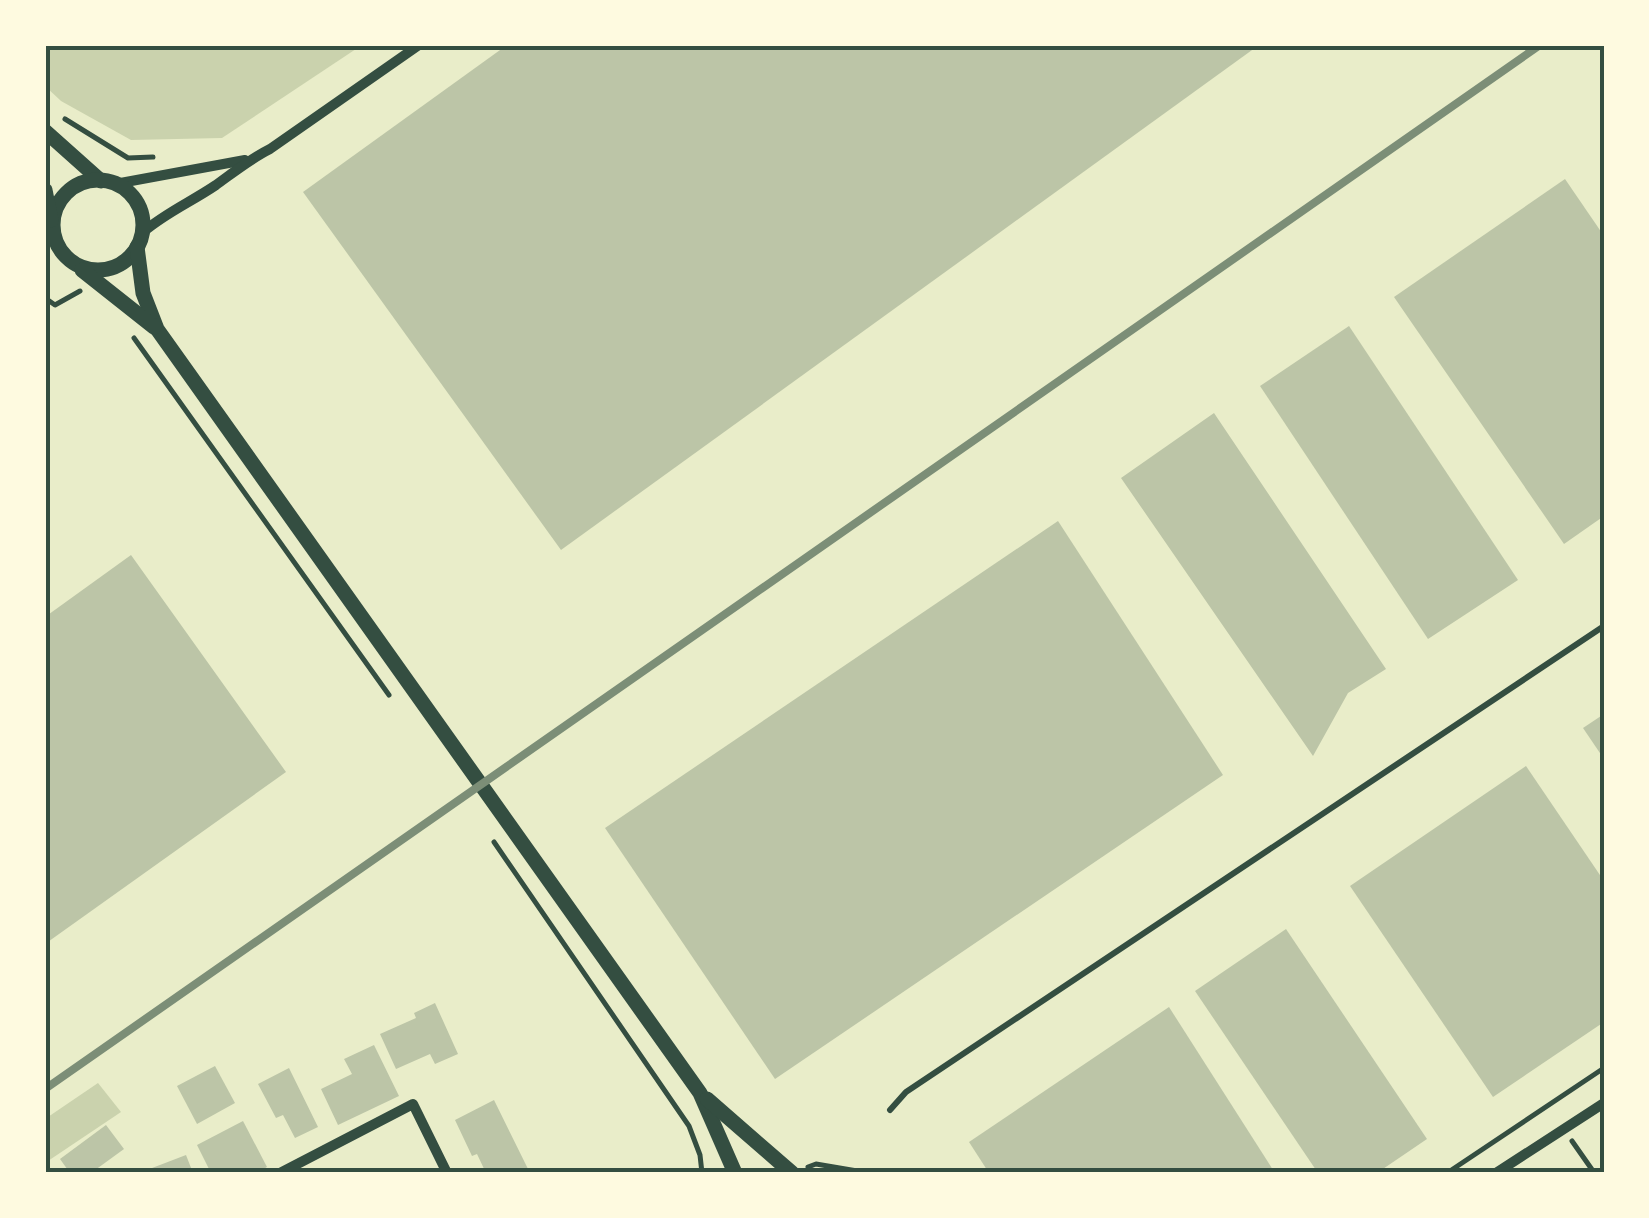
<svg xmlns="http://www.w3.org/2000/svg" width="1649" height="1218" font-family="'PT Sans',sans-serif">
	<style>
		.green { fill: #cad2ad }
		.building { fill: #bcc5a7 }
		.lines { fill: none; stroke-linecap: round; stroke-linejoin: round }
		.path { stroke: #344e41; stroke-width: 5 }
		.service { stroke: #344e41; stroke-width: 6 }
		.minor { stroke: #344e41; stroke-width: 10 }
		.tertiary { stroke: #344e41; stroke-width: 15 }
		.rail { stroke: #7c8e77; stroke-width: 8 }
		.neatline { fill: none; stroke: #344e41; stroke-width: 4 }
	</style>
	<rect width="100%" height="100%" fill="#e9edc9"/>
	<g class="green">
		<path d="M 45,45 L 362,45 L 222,138 L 131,140 L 61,101 L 45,86 Z"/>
		<path d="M 98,1083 L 121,1112 L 45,1163 L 45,1119 Z"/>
	</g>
	<g class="building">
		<path d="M 507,45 L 1259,45 L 561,550 L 303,192 Z"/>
		<path d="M 1565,179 L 1604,236 L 1604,516 L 1564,544 L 1394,297 Z"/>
		<path d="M 1349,326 L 1518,580 L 1428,639 L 1260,386 Z"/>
		<path d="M 1214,413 L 1386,669 L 1348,693 L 1313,756 L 1121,478 Z"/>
		<path d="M 1058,521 L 1223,775 L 775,1079 L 605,828 Z"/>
		<path d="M 131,555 L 286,772 L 45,944 L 45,617 Z"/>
		<path d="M 1604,714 L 1604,759 L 1583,728 Z"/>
		<path d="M 1526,766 L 1604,881 L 1604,1022 L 1493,1097 L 1350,886 Z"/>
		<path d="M 1286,929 L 1427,1139 L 1377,1173 L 1318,1173 L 1195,991 Z"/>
		<path d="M 435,1003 L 458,1054 L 435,1064 L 430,1054 L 396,1069 L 380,1034 L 416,1018 L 414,1013 Z"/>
		<path d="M 1169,1007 L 1275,1173 L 989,1173 L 969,1142 Z"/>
		<path d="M 374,1045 L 399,1096 L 338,1125 L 321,1089 L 352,1074 L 344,1059 Z"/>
		<path d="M 215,1066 L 235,1103 L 197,1124 L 177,1086 Z"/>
		<path d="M 289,1068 L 318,1127 L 295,1138 L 283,1115 L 276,1118 L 258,1084 Z"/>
		<path d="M 494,1100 L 530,1173 L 486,1173 L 477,1154 L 472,1156 L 455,1120 Z"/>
		<path d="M 243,1121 L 267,1167 L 256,1173 L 211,1173 L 197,1145 Z"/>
		<path d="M 106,1125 L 124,1149 L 91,1173 L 70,1173 L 60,1159 Z"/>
		<path d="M 186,1155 L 193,1173 L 139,1173 Z"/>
	</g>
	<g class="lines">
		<g class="path">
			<path d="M 65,119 L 128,158 L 153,157"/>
			<path d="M 45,298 L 55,305 L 80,291"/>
			<path d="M 134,338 L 389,695"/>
			<path d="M 494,842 L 689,1126 L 700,1155 L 702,1173"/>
			<path d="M 1572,1141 L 1593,1171"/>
			<path d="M 808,1167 L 816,1164 L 869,1173"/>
			<path d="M 1447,1173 L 1604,1068"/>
		</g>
		<path class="service" d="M 890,1110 L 906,1092 L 1604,626"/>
		<g class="minor">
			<path d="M 115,184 L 245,160"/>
			<path d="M 142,233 C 165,213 191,202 216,185 C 234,172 250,159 270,149 L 419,45"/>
			<path d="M 280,1173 L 413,1104 L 447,1173"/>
			<path d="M 1496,1173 L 1604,1103"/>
		</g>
		<g class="tertiary">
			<path d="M 45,131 L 101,181"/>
			<circle cx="98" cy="225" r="45"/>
			<path d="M 45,190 L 51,220"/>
			<path d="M 137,247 L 143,293 L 157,329 L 700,1093 L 735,1173"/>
			<path d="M 82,270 L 154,327"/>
			<path d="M 707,1099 L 792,1173"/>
		</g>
		<path class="rail" d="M 45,1089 L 1540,45"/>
	</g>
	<rect width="1649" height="1218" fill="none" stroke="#fefae0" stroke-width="95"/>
	<rect x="48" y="48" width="1554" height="1122" class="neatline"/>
</svg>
